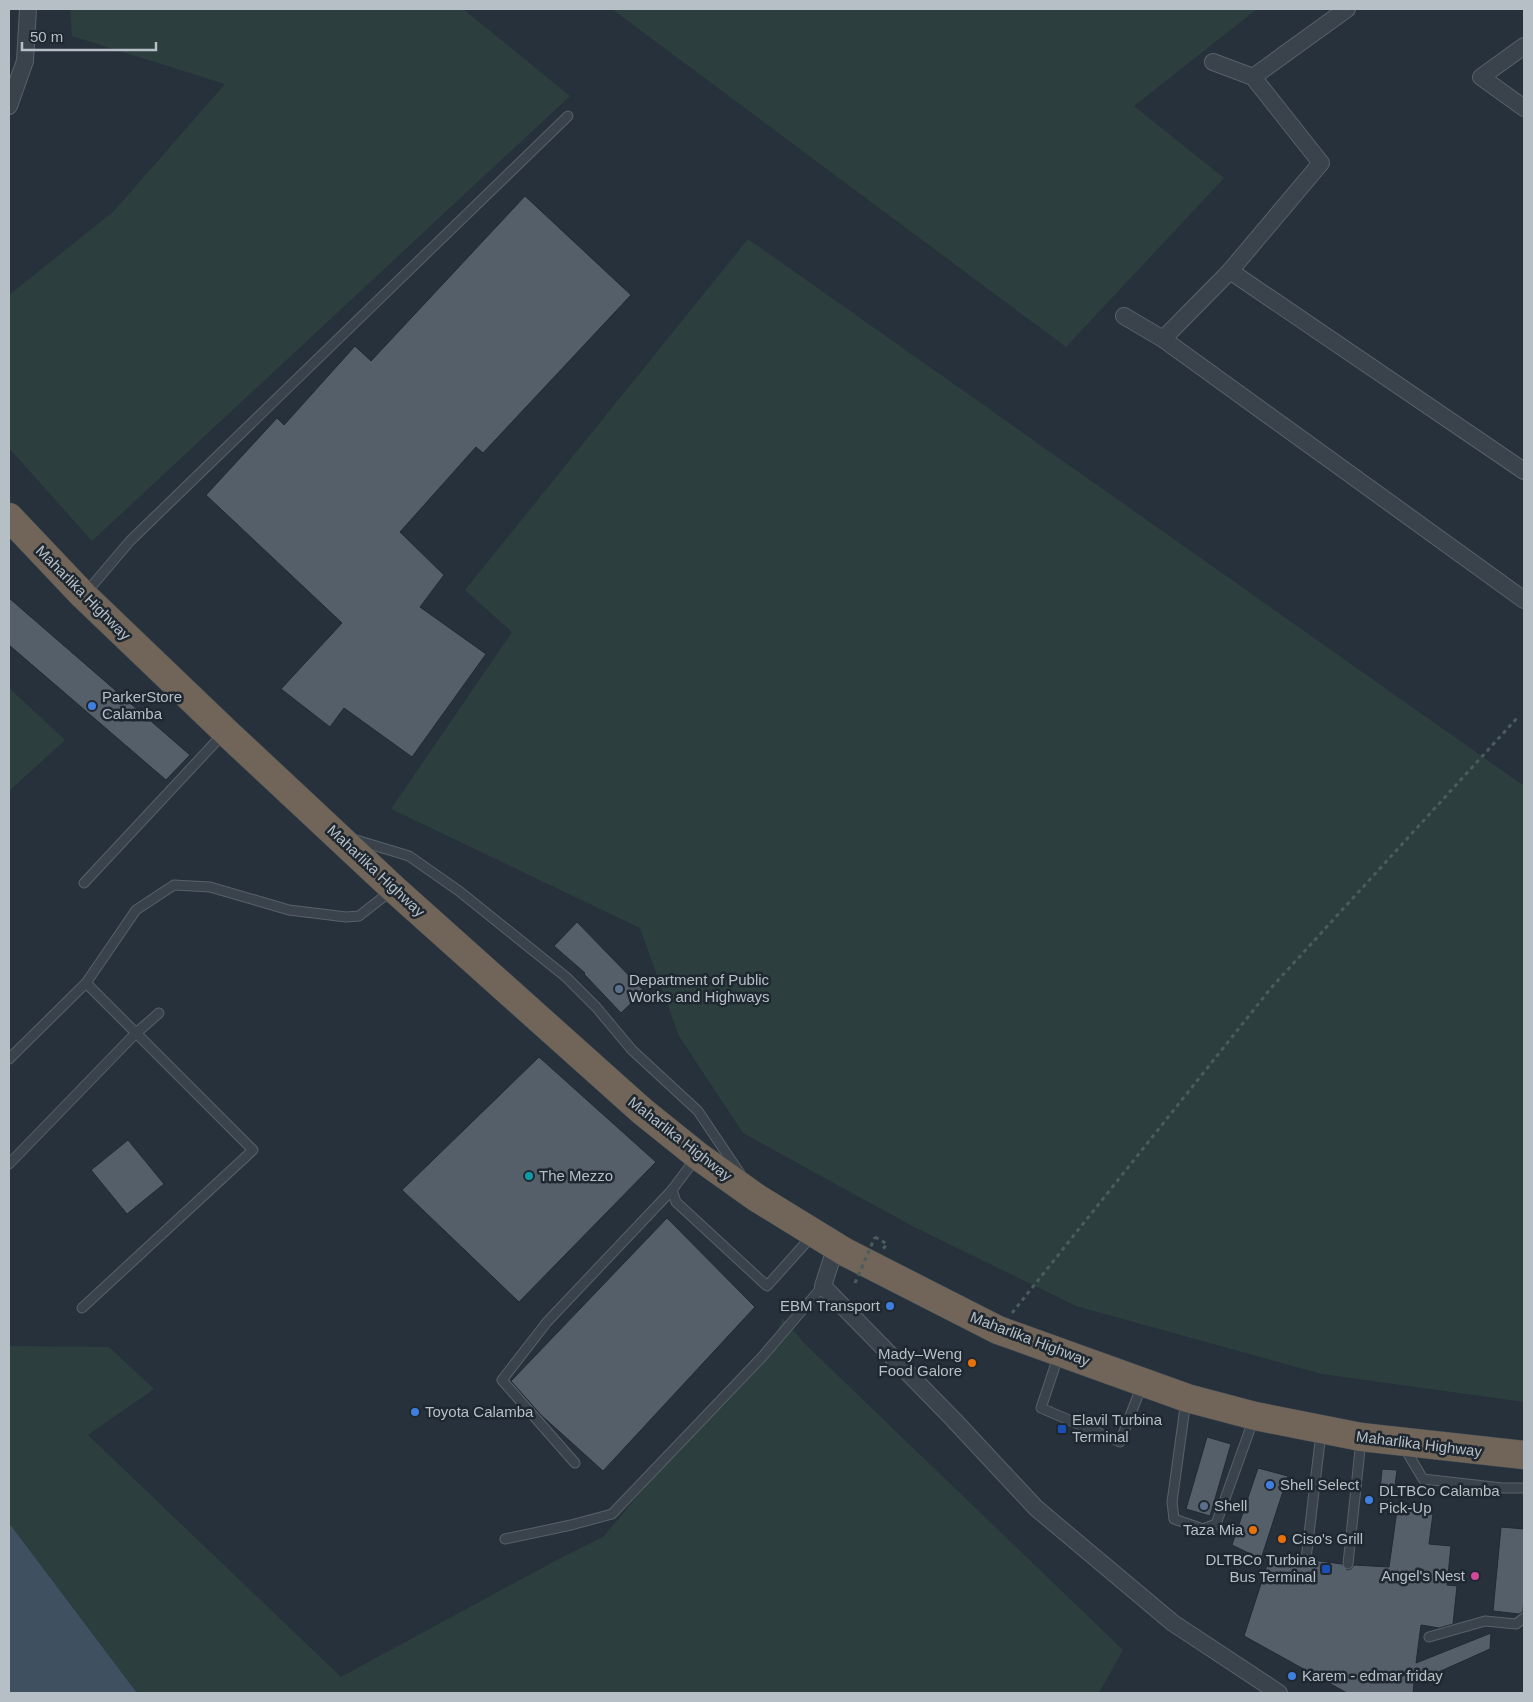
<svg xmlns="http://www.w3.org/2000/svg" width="1533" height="1702" font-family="Helvetica,sans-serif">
<rect width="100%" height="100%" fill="#27313b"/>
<!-- green -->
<g fill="#2c3f3e">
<path d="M 70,9 L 463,9 L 570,96 L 92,541 L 9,448 L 9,295 L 114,211 L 225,84 L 72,36 Z"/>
<path d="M 612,9 L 1257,9 L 1134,106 L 1224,178 L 1066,347 Z"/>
<path d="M 748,239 L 1524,786 L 1524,1402 L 1322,1374 L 1076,1306 L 914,1227 L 743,1133 L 679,1036 L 640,928 L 391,809 L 512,632 L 465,590 Z"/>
<path d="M 9,688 L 65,740 L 9,791 Z"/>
<path d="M 783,1318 L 804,1343 L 1123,1650 L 1099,1693 L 137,1693 L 9,1523 L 9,1346 L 109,1347 L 154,1389 L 88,1435 L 341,1677 L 553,1562 L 603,1537 L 777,1332 Z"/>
</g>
<!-- water -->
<path fill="#3f5061" d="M 9,1523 L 137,1693 L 9,1693 Z"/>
<!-- building -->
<g fill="#555f6a" stroke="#212a32">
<path d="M 525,196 L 631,295 L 483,453 L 476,447 L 400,532 L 444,575 L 420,607 L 486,654 L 412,757 L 344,708 L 330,727 L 281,689 L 342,623 L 206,495 L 277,418 L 284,425 L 355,346 L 371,361 Z"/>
<path d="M 9,598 L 190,755 L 166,780 L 9,645 Z"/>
<path d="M 577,922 L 644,991 L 621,1013 L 584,974 L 585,973 L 554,946 Z"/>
<path d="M 539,1057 L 656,1162 L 519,1302 L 402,1190 Z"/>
<path d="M 128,1140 L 164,1184 L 127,1214 L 91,1170 Z"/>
<path d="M 667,1218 L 755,1307 L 603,1471 L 541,1415 L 511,1381 Z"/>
<path d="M 1207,1437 L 1231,1444 L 1210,1516 L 1186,1509 Z"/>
<path d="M 1258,1468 L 1288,1476 L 1261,1559 L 1232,1545 Z"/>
<path d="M 1382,1469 L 1397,1470 L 1394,1493 L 1380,1491 Z"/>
<path d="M 1397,1510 L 1433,1514 L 1429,1544 L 1451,1546 L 1447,1585 L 1457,1586 L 1453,1624 L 1439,1628 L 1421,1625 L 1416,1663 L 1491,1633 L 1490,1649 L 1414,1683 L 1413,1693 L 1347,1693 L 1244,1636 L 1271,1553 L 1300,1558 L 1305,1565 L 1309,1564 L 1312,1560 L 1342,1564 L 1347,1570 L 1351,1569 L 1354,1565 L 1389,1567 Z"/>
<path d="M 1501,1527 L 1524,1529 L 1524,1595 L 1523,1612 L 1519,1614 L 1493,1611 Z"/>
</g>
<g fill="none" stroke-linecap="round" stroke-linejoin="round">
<!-- lane casing -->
<g stroke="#586169" stroke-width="11">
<g id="lane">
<path d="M 85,594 L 130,541 L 568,116"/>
<path d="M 353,839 L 409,856 L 459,891 L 566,977 L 596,1007 L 632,1050 L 698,1111 L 741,1175"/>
<path d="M 84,883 L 223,734"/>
<path d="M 9,1059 L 86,983 L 136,910 L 174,885 L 210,887 L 289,910 L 346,917 L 359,916 L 391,891"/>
<path d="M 696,1158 L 672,1190 L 676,1202 L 767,1286 L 812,1236"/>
<path d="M 9,1164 L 135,1034 L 159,1013"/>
<path d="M 82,1308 L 253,1150 L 86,983"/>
<path d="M 1059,1354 L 1041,1408 L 1120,1442 L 1142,1385"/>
<path d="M 1186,1400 L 1172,1502 L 1174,1519 L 1203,1529 L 1216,1524 L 1254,1418"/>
<path d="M 1404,1447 L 1423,1479 L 1502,1488 L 1524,1488"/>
<path d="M 575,1463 L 502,1380 L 547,1322 L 672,1190"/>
<path d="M 505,1539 L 571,1525 L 612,1514 L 762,1357 L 823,1286"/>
<path d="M 1306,1559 L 1321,1433"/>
<path d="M 1348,1564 L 1361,1440"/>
<path d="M 1429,1637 L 1485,1621 L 1516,1624 L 1524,1618"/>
</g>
</g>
<!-- street casing -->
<g stroke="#586169" stroke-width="18">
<g id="street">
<path d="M 1524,46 L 1481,77 L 1524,108"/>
<path d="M 1253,77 L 1347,9"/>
<path d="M 9,106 L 25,61 L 28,9"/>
<path d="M 1230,271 L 1524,471"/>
<path d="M 1124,316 L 1163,339 L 1524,600"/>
<path d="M 1163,339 L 1230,271 L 1321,163 L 1253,77 L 1213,62"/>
<path d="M 836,1246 L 823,1286 L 953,1419 L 1036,1508 L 1173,1623 L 1279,1693"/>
</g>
</g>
<!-- highway casing -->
<g stroke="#454e56" stroke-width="29">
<path id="highway" d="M 9,517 L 83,595 L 225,731 L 394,889 L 642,1111 L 698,1156 L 757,1198 L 845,1252 L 998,1330 L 1187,1398 L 1255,1416 L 1361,1437 L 1524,1455"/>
</g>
<!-- path -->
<g stroke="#4b5c5d" stroke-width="3" stroke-dasharray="4 4" stroke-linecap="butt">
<path d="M 875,1237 L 887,1244 L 883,1249"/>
<path d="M 1012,1313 L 1271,988 L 1518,717"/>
</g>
<!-- lane -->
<use href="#lane" stroke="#3a434b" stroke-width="9"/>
<!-- street -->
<use href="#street" stroke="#3a434b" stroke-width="16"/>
<!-- highway -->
<use href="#highway" stroke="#706558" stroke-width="28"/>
<!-- path-bridge -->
<path stroke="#4b5c5d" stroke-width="3" stroke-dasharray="4 4" stroke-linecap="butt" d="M 855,1283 L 875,1237"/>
</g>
<!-- markers -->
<g fill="#3f7fe0" stroke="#1f2830" stroke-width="2">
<circle cx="92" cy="706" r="5"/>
<circle cx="890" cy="1306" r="5"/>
<circle cx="415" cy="1412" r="5"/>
<circle cx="1270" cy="1485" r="5"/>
<circle cx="1369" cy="1500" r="5"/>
<circle cx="1292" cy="1676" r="5"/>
</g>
<g fill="#5c6f8a" stroke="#1f2830" stroke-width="2">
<circle cx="619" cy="989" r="5"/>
<circle cx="1204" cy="1506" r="5"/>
</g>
<circle fill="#0f9aa8" stroke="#1f2830" stroke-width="2" cx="529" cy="1176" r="5"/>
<g fill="#e8710a" stroke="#1f2830" stroke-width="2">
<circle cx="972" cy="1363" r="5"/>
<circle cx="1253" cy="1530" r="5"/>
<circle cx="1282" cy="1539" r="5"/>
</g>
<g fill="#1a4fb4" stroke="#1f2830" stroke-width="2">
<rect x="1057" y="1424" width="10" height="10" rx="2.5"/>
<rect x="1321" y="1564" width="10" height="10" rx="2.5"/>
</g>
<circle fill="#d1479c" stroke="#1f2830" stroke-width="2" cx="1475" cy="1576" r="5"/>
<g text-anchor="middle" stroke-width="5" stroke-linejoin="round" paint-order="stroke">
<!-- street labels -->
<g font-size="15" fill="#b6bec6" stroke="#1f2830">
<text transform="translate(83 593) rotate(45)" y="5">Maharlika Highway</text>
<text transform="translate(376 871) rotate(43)" y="5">Maharlika Highway</text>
<text transform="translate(680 1139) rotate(38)" y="5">Maharlika Highway</text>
<text transform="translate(1030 1339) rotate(21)" y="5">Maharlika Highway</text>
<text transform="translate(1419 1444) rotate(7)" y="5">Maharlika Highway</text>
</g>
<!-- poi labels -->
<g font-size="15" fill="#b6bec6" stroke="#1f2830" text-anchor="start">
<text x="102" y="702">ParkerStore<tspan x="102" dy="17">Calamba</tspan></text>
<text x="629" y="985">Department of Public<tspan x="629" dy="17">Works and Highways</tspan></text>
<text x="539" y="1181">The Mezzo</text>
<text x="880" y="1311" text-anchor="end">EBM Transport</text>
<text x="962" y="1359" text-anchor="end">Mady–Weng<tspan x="962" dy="17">Food Galore</tspan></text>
<text x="425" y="1417">Toyota Calamba</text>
<text x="1072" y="1425">Elavil Turbina<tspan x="1072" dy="17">Terminal</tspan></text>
<text x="1280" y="1490">Shell Select</text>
<text x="1379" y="1496">DLTBCo Calamba<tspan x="1379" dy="17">Pick-Up</tspan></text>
<text x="1214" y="1511">Shell</text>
<text x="1243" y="1535" text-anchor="end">Taza Mia</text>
<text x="1292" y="1544">Ciso's Grill</text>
<text x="1316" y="1565" text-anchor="end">DLTBCo Turbina<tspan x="1316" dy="17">Bus Terminal</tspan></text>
<text x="1465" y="1581" text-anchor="end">Angel's Nest</text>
<text x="1302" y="1681">Karem - edmar friday</text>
</g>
</g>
<!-- border -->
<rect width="1533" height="1702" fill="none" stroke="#b6bec6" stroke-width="20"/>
<!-- scale -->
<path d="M22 42v8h134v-8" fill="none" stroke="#b6bec6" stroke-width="2.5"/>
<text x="30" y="42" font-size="15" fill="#b6bec6" stroke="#1f2830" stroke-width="4" paint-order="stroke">50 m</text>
</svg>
